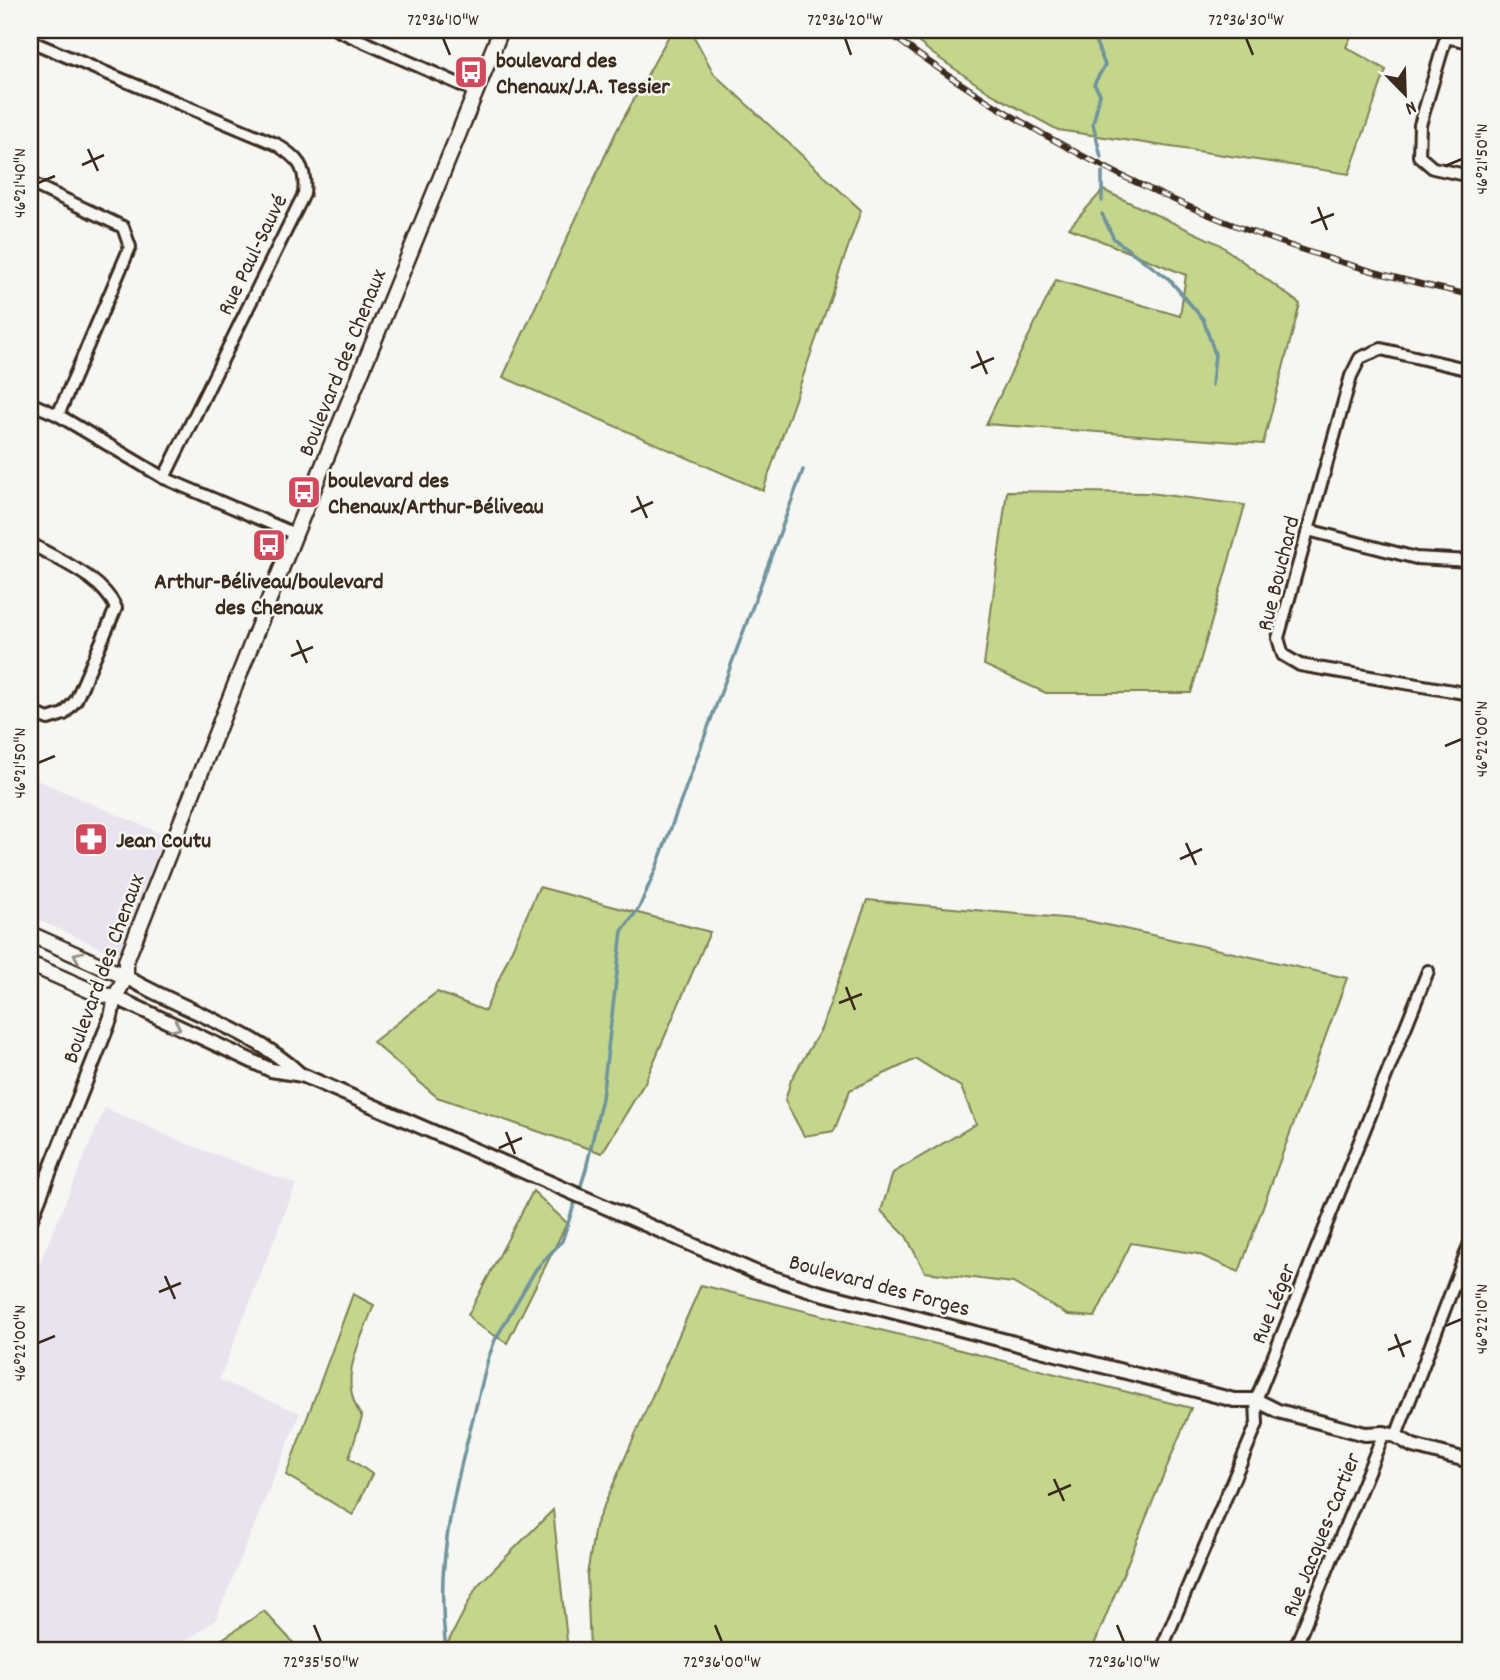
<svg xmlns="http://www.w3.org/2000/svg" width="1500" height="1680" font-family="Dekko,sans-serif">
<rect width="100%" height="100%" fill="#f6f6f2"/>
<filter id="ink" filterUnits="userSpaceOnUse"><feTurbulence type="fractalNoise" baseFrequency=".0143" numOctaves="2"/><feDisplacementMap in="SourceGraphic" scale="14" xChannelSelector="R" yChannelSelector="G"/><feConvolveMatrix kernelMatrix="1 2 1 2 8 2 1 2 1" color-interpolation-filters="sRGB"/></filter>
<g filter="url(#ink)">
<!-- built -->
<g fill="#e8e3ef">
<path d="M 30,777 L 164,835 L 119,956 L 30,916 Z"/>
<path d="M 105,1108 L 184,1143 L 296,1184 L 219,1380 L 300,1413 L 216,1619 L 174,1650 L 30,1650 L 30,1286 Z"/>
</g>
<!-- green -->
<g fill="#c3d68b" stroke="#7f8054" stroke-width="2">
<path d="M 672,30 L 691,31 L 714,74 L 861,210 L 763,491 L 503,377 L 616,132 Z"/>
<path d="M 903,30 L 1354,30 L 1346,47 L 1386,70 L 1349,174 L 1058,130 L 990,93 L 933,54 Z"/>
<path d="M 1103,190 L 1219,244 L 1300,304 L 1263,444 L 986,424 L 1056,280 L 1180,316 L 1186,275 L 1069,228 Z"/>
<path d="M 1007,491 L 1149,493 L 1245,505 L 1191,693 L 1046,693 L 984,665 Z"/>
<path d="M 539,887 L 710,932 L 645,1082 L 602,1153 L 437,1097 L 373,1042 L 437,992 L 485,1011 Z"/>
<path d="M 867,900 L 1084,920 L 1347,978 L 1239,1272 L 1198,1254 L 1131,1243 L 1095,1317 L 1068,1315 L 1013,1283 L 925,1272 L 906,1236 L 881,1211 L 893,1173 L 976,1124 L 961,1087 L 916,1059 L 850,1090 L 834,1131 L 804,1136 L 785,1101 L 791,1080 L 821,1029 Z"/>
<path d="M 533,1191 L 567,1223 L 507,1343 L 476,1324 L 468,1315 Z"/>
<path d="M 701,1285 L 1191,1408 L 1092,1650 L 590,1650 L 587,1575 L 595,1526 Z"/>
<path d="M 353,1294 L 374,1305 C 360,1343 336,1380 362,1417 L 349,1458 L 372,1474 L 353,1515 L 286,1475 Z"/>
<path d="M 553,1510 L 568,1650 L 444,1650 L 477,1586 Z"/>
<path d="M 264,1611 L 300,1650 L 206,1650 Z"/>
</g>
<g fill="none" stroke-linecap="round" stroke-linejoin="round">
<!-- stream -->
<g stroke="#6f949d" stroke-width="3.5">
<path d="M 1100,30 L 1096,43 L 1105,65 L 1094,84 L 1100,94 L 1093,124 L 1101,157"/>
<path d="M 1102,172 L 1102,201"/>
<path d="M 1102,214 L 1114,239 L 1169,279 L 1203,319 L 1215,354 L 1212,385"/>
<path d="M 579,1192 L 586,1169 L 602,1098 L 622,931 L 639,908 L 655,871 L 803,470"/>
<path d="M 446,1650 C 443,1622 441,1593 444,1564 C 450,1495 472,1426 488,1359 L 495,1340 L 536,1269 L 562,1241 L 576,1199"/>
</g>
<!-- minor casing -->
<g stroke="#3b2a1e" stroke-width="16">
<g id="minor">
<path d="M 337,30 L 477,92"/>
<path d="M 1448,30 L 1420,125 L 1419,156 L 1433,168 L 1470,176"/>
<path d="M 1445,37 L 1470,42"/>
<path d="M 30,41 L 276,144 C 298,159 307,166 304,194 L 164,478"/>
<path d="M 30,183 L 123,227 L 130,247 L 58,415"/>
<path d="M 1470,370 L 1381,349 L 1360,358 L 1351,376 L 1278,638 L 1283,655 L 1300,665 L 1470,694"/>
<path d="M 30,403 L 58,415 L 164,478 L 295,534"/>
<path d="M 1308,530 L 1416,558 L 1470,561"/>
<path d="M 30,543 C 59,561 101,576 116,608 L 76,700 L 64,714 L 48,719 L 30,711"/>
<path d="M 1396,1436 L 1470,1243"/>
<path d="M 1161,1650 L 1257,1424 L 1256,1400 L 1428,971"/>
<path d="M 1294,1650 L 1384,1433"/>
</g>
</g>
<!-- tertiary casing -->
<g stroke="#3b2a1e" stroke-width="18">
<g id="tertiary">
<path d="M 126,977 C 184,1011 252,1029 301,1075"/>
<path d="M 30,1221 L 111,1017 L 115,997 L 271,1070 L 302,1075 L 755,1272 L 817,1292 L 1234,1400 L 1256,1400 L 1278,1411 L 1365,1434 L 1384,1433 L 1396,1436 L 1413,1446 L 1470,1461"/>
</g>
</g>
<!-- secondary casing -->
<g stroke="#3b2a1e" stroke-width="19">
<g id="secondary">
<path d="M 30,934 L 126,977"/>
<path d="M 30,964 L 98,994 L 115,997 L 126,977 L 126,961 L 295,534 L 501,30"/>
</g>
</g>
<!-- minor -->
<use href="#minor" stroke="#f6f6f2" stroke-width="10"/>
<!-- tertiary -->
<use href="#tertiary" stroke="#f6f6f2" stroke-width="12"/>
<!-- secondary -->
<use href="#secondary" stroke="#f6f6f2" stroke-width="14"/>
<!-- rail casing -->
<g stroke="#3b2a1e" stroke-width="6">
<path id="rail" d="M 885,30 C 1058,161 1258,251 1470,295"/>
</g>
<!-- rail -->
<use href="#rail" stroke="#f6f6f2" stroke-width="3.5" stroke-dasharray="10" stroke-linecap="butt"/>
</g>
<!-- one-way arrows -->
<defs><path id="oneway-chevron" d="M-2-3.5L2.5 0L-2 3.5" fill="none" stroke-width="1.6" stroke-linecap="round" stroke-linejoin="round" transform="scale(1.75)"/></defs>
<g stroke="#989088">
<use href="#oneway-chevron" transform="translate(78 956) rotate(-156)"/>
<use href="#oneway-chevron" transform="translate(176 1027) rotate(24)"/>
</g>
</g>
<!-- ticks -->
<path fill="none" stroke="#3b2a1e" stroke-width="2.5" d="M 443,38 L 450,55M 845,38 L 851,55M 1246,38 L 1253,55M 88,149 L 98,171M 82,165 L 104,155M 1445,166 L 1462,159M 38,183 L 55,176M 1318,207 L 1327,230M 1311,223 L 1334,214M 977,351 L 987,374M 971,368 L 994,358M 637,496 L 647,518M 631,512 L 653,502M 297,640 L 307,663M 291,656 L 313,647M 1445,746 L 1462,739M 38,763 L 55,756M 1186,843 L 1196,865M 1180,859 L 1202,849M 846,987 L 855,1010M 839,1003 L 862,994M 506,1132 L 515,1154M 499,1148 L 522,1138M 165,1276 L 175,1299M 159,1292 L 181,1283M 1445,1326 L 1462,1319M 1395,1334 L 1404,1357M 38,1343 L 55,1336M 1388,1350 L 1411,1341M 1054,1479 L 1064,1501M 1048,1495 L 1071,1485M 314,1625 L 321,1642M 715,1625 L 722,1642M 1117,1625 L 1124,1642"/>
<!-- icons -->
<defs>
<g id="bus-square" transform="scale(1.75)"><rect x="-9" y="-9" width="18" height="18" rx="4" fill="#d1495b" stroke="#f6f6f2"/><path d="M-5-6H5V4H4V6H2V4H-2V6H-4V4H-5ZM-3.5-4V0h7V-4ZM-3.5 1.2v1.5H-2V1.2ZM2 1.2v1.5H3.5V1.2Z" fill="#fff"/></g>
<g id="pharmacy-square" transform="scale(1.75)"><rect x="-9" y="-9" width="18" height="18" rx="4" fill="#d1495b" stroke="#f6f6f2"/><path d="M-2-6h4v4h4v4h-4v4h-4v-4h-4v-4h4Z" fill="#fff"/></g>
</defs>
<g fill-rule="evenodd">
<use href="#bus-square" x="471" y="72"/>
<use href="#bus-square" x="304" y="492"/>
<use href="#bus-square" x="269" y="545"/>
<use href="#pharmacy-square" x="91" y="839"/>
</g>
<g text-anchor="middle" stroke-width="5" stroke-linejoin="round" paint-order="stroke">
<!-- poi labels -->
<g font-size="23" font-weight="bold" fill="#3b2a1e" stroke="#f6f6f2" text-anchor="start">
<text x="496" y="67">boulevard des<tspan x="496" dy="26">Chenaux/J.A. Tessier</tspan></text>
<text x="328" y="487">boulevard des<tspan x="328" dy="26">Chenaux/Arthur-Béliveau</tspan></text>
<text x="269" y="588" text-anchor="middle">Arthur-Béliveau/boulevard<tspan x="269" dy="26">des Chenaux</tspan></text>
<text x="116" y="847">Jean Coutu</text>
</g>
<!-- street labels -->
<g font-size="23" fill="#3b2a1e" stroke="#f6f6f2">
<text transform="translate(251 254) rotate(-64)" y="8">Rue Paul-Sauvé</text>
<text transform="translate(341 362) rotate(-68)" y="8">Boulevard des Chenaux</text>
<text transform="translate(1277 573) rotate(-76)" y="8">Rue Bouchard</text>
<text transform="translate(102 968) rotate(-70)" y="8">Boulevard des Chenaux</text>
<text transform="translate(880 1284) rotate(15)" y="8">Boulevard des Forges</text>
<text transform="translate(1272 1303) rotate(-68)" y="8">Rue Léger</text>
<text transform="translate(1320 1534) rotate(-68)" y="8">Rue Jacques-Cartier</text>
</g>
</g>
<!-- margin -->
<rect width="1500" height="1680" fill="none" stroke="#f6f6f2" stroke-width="77"/>
<!-- north arrow -->
<g transform="translate(1405 94) rotate(157)" stroke="#f6f6f2" stroke-width="5" paint-order="stroke">
<path d="M0-5L12 26L0 18L-12 26Z" fill="#3b2a1e"/>
<text y="-10" font-size="19" font-weight="bold" text-anchor="middle" fill="#3b2a1e">N</text>
</g>
<rect x="38" y="38" width="1424" height="1604" fill="none" stroke="#3b2a1e" stroke-width="2.5"/>
<g font-size="18" text-anchor="middle" fill="#3b2a1e">
<text x="443" y="25">72°36'10"W</text>
<text x="845" y="25">72°36'20"W</text>
<text x="1246" y="25">72°36'30"W</text>
<text transform="translate(1481 159) rotate(-90)" y="6">46°21'50"N</text>
<text transform="translate(19 183) rotate(-90)" y="6">46°21'40"N</text>
<text transform="translate(1481 739) rotate(-90)" y="6">46°22'00"N</text>
<text transform="translate(19 763) rotate(-90)" y="6">46°21'50"N</text>
<text transform="translate(1481 1319) rotate(-90)" y="6">46°22'10"N</text>
<text transform="translate(19 1343) rotate(-90)" y="6">46°22'00"N</text>
<text x="321" y="1667">72°35'50"W</text>
<text x="722" y="1667">72°36'00"W</text>
<text x="1124" y="1667">72°36'10"W</text>
</g>
</svg>
